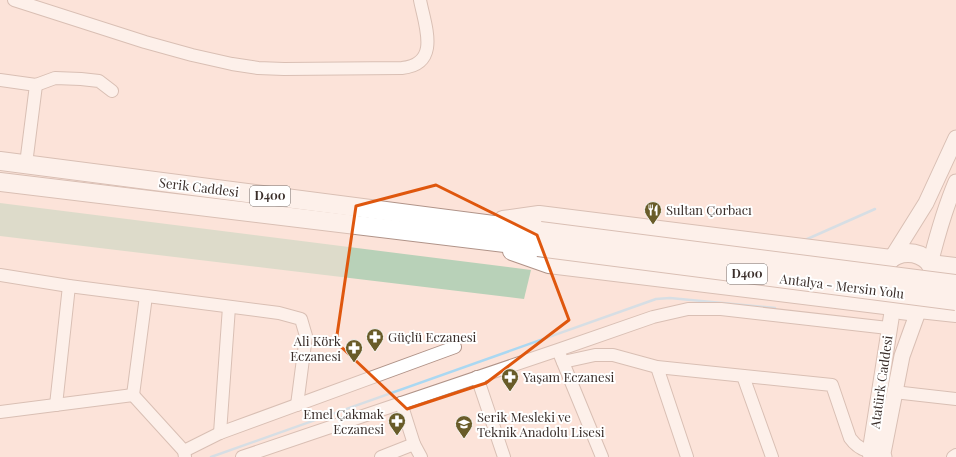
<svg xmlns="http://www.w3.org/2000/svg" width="956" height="457" font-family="'Playfair Display',serif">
<rect width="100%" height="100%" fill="#fce3d9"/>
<!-- green -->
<path fill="#b8d1b8" d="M 0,203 L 531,270 L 524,299 L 0,236 Z"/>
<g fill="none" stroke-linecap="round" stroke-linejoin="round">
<!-- stream -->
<g stroke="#aad8f2" stroke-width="2.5">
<path d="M 805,240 L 875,209"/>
<path d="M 211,457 L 656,299 L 670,298 L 775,308"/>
</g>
<!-- minor casing -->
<g stroke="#b09388" stroke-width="14">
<g id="minor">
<path d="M 14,0 L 145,42 L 192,55 L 232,64 L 258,68 L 284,69 L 402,68 C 441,64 425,26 420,0"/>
<path d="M 0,80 L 36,85 L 55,78 L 81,79 L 99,81 L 112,91"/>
<path d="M 26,164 L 36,85"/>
<path d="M 0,275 L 69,286 L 279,313 L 301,319 L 306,336 L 297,405"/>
<path d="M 560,355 L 602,457"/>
<path d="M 563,362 L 595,355 L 613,355 L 657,367 L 832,385 L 850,438 C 857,448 866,452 877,452"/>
<path d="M 657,367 L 687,457"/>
<path d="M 743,376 L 772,457"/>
<path d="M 477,377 L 504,457"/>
<path d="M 894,392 L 956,399"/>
<path d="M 133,395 L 146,296"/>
<path d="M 133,395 L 184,451 L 185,457"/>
<path d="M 401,403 L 414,444 L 421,457"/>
<path d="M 56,405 L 69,286"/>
<path d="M 0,412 L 133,395"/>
<path d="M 220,433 L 229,307"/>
<path d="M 184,451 L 220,433 L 455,347"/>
<path d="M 242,457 L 558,350 L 653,317 L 688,309 L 721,309 L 888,328"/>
<path d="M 381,457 L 414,444"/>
<path d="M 953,457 L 956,455"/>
</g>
</g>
<!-- major casing -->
<g stroke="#b09388" stroke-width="17">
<g id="major">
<path d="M 891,259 L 926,203 L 956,138"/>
<path d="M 930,264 C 937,236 945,208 956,182"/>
<path d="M 871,457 L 870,452 L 893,306"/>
<path d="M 884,457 L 883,453 L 902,356 L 919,309"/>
</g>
</g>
<!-- highway casing -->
<g stroke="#b09388" stroke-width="20">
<g id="highway">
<path d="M 0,161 L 540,231"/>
<path d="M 0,182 L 538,247"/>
<path d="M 503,220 L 539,215 L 891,259"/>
<path d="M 512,251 L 549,264 L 893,306"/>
<circle cx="908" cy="282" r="29"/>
<path d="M 930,264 L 956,267"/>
<path d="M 919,309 L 956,313"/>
</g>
</g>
<!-- minor -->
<use href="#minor" stroke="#fff" stroke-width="12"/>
<!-- major -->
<use href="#major" stroke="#fff" stroke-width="15"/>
<!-- highway -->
<use href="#highway" stroke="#fff" stroke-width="18"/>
<!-- highway-bridge casing -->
<g stroke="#b09388" stroke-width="20" stroke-linecap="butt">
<g id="highway-bridge">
<path d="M 540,231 L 956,284"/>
<path d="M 538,247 L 956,301"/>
</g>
</g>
<!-- highway-bridge -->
<use href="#highway-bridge" stroke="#fff" stroke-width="18"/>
</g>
<!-- marked area -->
<path d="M0 0H956V457H0ZM 436,185 L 537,235 L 569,320 L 486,383 L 407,409 L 336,342 L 356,206 Z" fill="#fce3d9" fill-opacity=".55" fill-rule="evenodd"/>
<path fill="none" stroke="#df570e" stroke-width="3" stroke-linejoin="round" d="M 436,185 L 537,235 L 569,320 L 486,383 L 407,409 L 336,342 L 356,206 Z"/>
<!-- icons -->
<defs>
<g id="restaurant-pin" transform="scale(0.9)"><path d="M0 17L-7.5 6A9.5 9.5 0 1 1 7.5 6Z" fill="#695c29" stroke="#fff"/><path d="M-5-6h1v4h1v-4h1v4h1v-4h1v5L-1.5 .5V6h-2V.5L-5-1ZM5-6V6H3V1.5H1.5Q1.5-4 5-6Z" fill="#fff"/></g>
<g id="pharmacy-pin" transform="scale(0.9)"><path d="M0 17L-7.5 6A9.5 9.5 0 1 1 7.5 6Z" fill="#695c29" stroke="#fff"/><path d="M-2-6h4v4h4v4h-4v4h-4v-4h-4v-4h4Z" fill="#fff"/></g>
<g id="school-pin" transform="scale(0.9)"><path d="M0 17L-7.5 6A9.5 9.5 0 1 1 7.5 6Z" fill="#695c29" stroke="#fff"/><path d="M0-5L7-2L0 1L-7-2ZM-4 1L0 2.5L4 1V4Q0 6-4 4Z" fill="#fff"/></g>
</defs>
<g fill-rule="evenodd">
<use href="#restaurant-pin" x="653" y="210"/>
<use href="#pharmacy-pin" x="375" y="337"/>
<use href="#pharmacy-pin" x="354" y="348"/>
<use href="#pharmacy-pin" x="510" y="377"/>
<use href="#pharmacy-pin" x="397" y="421"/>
<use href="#school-pin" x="464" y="424"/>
</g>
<g text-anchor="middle" stroke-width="4" stroke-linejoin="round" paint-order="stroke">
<!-- shield labels -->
<g fill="#fff" stroke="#756d6a" stroke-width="1">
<rect x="250" y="186" width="40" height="20" rx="3"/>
<rect x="727" y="264" width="40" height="20" rx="3"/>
</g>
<g font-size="12" font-weight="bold" fill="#3a2e2a">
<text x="270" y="200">D400</text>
<text x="747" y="278">D400</text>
</g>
<!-- street labels -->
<g font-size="13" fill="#3a2e2a" stroke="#fff">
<text transform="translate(199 187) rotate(7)" y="5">Serik Caddesi</text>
<text transform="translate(842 286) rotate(7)" y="5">Antalya - Mersin Yolu</text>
<text transform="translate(881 382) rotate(-82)" y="5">Atatürk Caddesi</text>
</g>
<!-- poi labels -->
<g font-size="13" fill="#3a2e2a" stroke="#fff" text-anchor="start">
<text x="666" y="215">Sultan Çorbacı</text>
<text x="388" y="342">Güçlü Eczanesi</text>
<text x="341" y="346" text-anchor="end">Ali Körk<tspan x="341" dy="15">Eczanesi</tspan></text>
<text x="523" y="382">Yaşam Eczanesi</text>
<text x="384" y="419" text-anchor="end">Emel Çakmak<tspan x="384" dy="15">Eczanesi</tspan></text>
<text x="477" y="422">Serik Mesleki ve<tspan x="477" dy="15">Teknik Anadolu Lisesi</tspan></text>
</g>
</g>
</svg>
